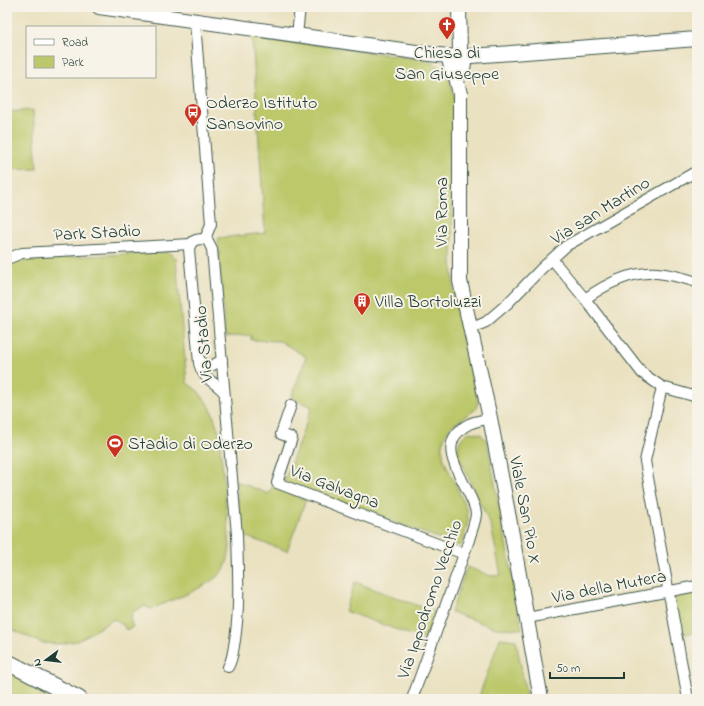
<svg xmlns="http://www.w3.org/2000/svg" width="704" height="706" font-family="'Indie Flower',sans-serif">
<rect width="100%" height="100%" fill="#f7f3e8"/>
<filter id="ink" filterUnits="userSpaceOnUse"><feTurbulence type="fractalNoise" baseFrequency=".025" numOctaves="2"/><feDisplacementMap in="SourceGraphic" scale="8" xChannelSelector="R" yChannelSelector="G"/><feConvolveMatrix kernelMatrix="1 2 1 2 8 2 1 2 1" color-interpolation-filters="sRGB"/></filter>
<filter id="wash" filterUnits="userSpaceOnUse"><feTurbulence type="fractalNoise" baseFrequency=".012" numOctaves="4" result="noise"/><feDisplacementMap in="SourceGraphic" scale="16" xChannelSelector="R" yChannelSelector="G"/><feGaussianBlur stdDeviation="0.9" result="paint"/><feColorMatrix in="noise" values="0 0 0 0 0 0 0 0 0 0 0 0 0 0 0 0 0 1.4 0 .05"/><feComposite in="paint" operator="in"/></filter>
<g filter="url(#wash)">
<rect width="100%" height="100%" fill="#eae1c0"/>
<!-- green -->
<g fill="#bcc86a" stroke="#6e824f">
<path d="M 252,36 L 425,60 C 445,66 449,76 454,95 L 452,260 L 454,296 L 478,402 L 476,409 L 450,427 L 445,435 L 442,447 L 444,460 L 467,510 L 468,520 L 463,543 L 460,546 L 284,482 L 312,407 L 291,398 L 306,357 L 280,341 L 251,340 L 251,335 L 225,337 L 218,238 L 265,233 Z"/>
<path d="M 33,110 L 37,169 L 8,170 L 7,112 Z"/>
<path d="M 168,252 L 173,255 L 176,259 L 187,383 L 198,391 L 205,400 L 211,409 L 219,432 L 230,547 C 229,554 228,561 225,568 C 213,586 172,600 151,609 L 144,606 L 132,612 L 131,622 L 133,627 L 126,630 L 124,626 L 114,619 L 77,641 L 60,644 L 41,643 L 7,627 L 7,266 L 21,260 L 30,259 Z"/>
<path d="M 470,432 L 481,434 L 487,441 L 522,629 L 496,628 L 451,612 L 467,567 L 491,576 L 501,575 L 491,526 L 458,455 C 458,444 459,437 470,432 Z"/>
<path d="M 236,481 L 269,494 L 272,487 L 306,500 L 287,551 L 241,535 Z"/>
<path d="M 355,582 L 435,612 L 425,640 L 345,611 Z"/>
<path d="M 697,590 L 697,632 L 681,635 L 674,597 L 676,594 Z"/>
<path d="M 500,638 L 516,640 L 527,699 L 478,699 Z"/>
<path d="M 7,662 L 73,699 L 7,699 Z"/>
</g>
</g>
<g filter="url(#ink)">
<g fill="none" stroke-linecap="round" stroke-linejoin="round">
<!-- street casing -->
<g stroke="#3d5649" stroke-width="12">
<g id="street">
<path d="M 195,22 L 211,224 L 205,239"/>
<path d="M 297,35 L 300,7"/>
<path d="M 205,239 L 208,241 L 212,249 L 237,535 C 238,570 240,606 235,640 C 233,650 233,659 228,667"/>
<path d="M 205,239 C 196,239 191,240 189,249 L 199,363 C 203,380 213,380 224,392"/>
<path d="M 7,259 L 22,253 L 191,244"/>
<path d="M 552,259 L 585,299 L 642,373 L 662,387 L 697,397"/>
<path d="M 585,299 C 606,284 631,271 657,273 C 671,274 684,278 697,282"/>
<path d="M 470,329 L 486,322 L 507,304 L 541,269 L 566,246 L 697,171"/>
<path d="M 199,360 L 208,367 L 213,365 L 222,360"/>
<path d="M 662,387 L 645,461 L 688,699"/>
<path d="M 291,405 L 281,434 L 292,438 L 277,483 L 464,554"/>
<path d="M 527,618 L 697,586"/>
<path d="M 412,699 L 469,540 C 471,532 476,521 476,513 C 475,505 471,498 467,490 C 456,467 437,441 469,424 C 475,421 483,420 490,418"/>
</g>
</g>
<!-- secondary casing -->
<g stroke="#3d5649" stroke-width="16">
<g id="secondary">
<path d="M 99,7 L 430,54 L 456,57"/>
<path d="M 459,7 L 460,50 L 458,57 L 697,39"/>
<path d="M 452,70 L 457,71 L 463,68 L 464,64 C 463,59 459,56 454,58 L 450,63 L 451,68 L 456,77 L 460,94 L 460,281 L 490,418 L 509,518 L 541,699"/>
</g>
</g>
<!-- primary casing -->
<g stroke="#3d5649" stroke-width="18">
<path id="primary" d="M 7,662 L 79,699"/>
</g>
<!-- street -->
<use href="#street" stroke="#fff" stroke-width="10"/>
<!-- secondary -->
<use href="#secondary" stroke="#fff" stroke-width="14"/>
<!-- primary -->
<use href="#primary" stroke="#fff" stroke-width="16"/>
</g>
</g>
<!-- icons -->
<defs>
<g id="church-pin" transform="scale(0.9)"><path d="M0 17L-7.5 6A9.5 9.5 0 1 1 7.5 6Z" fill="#c8321e" stroke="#f7f3e8"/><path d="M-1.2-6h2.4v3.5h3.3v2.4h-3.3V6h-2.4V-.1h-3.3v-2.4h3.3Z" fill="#fff"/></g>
<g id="bus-pin" transform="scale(0.9)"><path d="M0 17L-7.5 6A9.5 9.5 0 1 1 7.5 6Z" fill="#c8321e" stroke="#f7f3e8"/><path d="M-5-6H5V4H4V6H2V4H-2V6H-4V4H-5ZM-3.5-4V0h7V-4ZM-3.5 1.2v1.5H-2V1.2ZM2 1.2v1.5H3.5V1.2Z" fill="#fff"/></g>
<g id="building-pin" transform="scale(0.9)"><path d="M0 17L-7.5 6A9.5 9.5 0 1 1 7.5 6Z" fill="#c8321e" stroke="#f7f3e8"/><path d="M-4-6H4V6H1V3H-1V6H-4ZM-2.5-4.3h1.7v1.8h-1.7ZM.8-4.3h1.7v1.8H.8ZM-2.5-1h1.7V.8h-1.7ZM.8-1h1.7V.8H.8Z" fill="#fff"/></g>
<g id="stadium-pin" transform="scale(0.9)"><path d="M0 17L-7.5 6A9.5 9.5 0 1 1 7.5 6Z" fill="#c8321e" stroke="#f7f3e8"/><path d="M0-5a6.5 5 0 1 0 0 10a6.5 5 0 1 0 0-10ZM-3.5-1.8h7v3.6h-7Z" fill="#fff"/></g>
</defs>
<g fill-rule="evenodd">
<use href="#church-pin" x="447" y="25"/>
<use href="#bus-pin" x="193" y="112"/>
<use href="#building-pin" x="362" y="301"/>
<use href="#stadium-pin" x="115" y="443"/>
</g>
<g text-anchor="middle" stroke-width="4" stroke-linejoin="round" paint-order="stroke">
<!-- poi labels -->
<g font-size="18" fill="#1f3d34" stroke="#f7f3e8" text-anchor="start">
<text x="447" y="58" text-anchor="middle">Chiesa di<tspan x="447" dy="21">San Giuseppe</tspan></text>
<text x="206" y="108">Oderzo Istituto<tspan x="206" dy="21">Sansovino</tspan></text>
<text x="375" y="307">Villa Bortoluzzi</text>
<text x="128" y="449">Stadio di Oderzo</text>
</g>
<!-- street labels -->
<g font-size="18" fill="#1f3d34" stroke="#f7f3e8">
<text transform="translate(600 210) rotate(-32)" y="6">Via san Martino</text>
<text transform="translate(441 212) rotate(-90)" y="6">Via Roma</text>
<text transform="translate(97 232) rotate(-3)" y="6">Park Stadio</text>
<text transform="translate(203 344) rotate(-95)" y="6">Via Stadio</text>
<text transform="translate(335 486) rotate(21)" y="6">Via Galvagna</text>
<text transform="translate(526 510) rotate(79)" y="6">Viale San Pio X</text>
<text transform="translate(609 586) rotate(-11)" y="6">Via della Mutera</text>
<text transform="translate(429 599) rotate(-71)" y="6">Via Ippodromo Vecchio</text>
</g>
</g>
<!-- margin -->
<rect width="704" height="706" fill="none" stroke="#f7f3e8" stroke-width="24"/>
<!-- legend -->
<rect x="26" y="26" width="130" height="52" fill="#f7f3e8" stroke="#a1aaa0"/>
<rect x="34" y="39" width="20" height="6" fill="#ffffff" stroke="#a1aaa0"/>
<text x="62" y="46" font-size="12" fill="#1f3d34">Road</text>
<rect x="34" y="56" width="20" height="12" fill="#bcc86a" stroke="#a1aaa0"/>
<text x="62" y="66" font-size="12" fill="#1f3d34">Park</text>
<!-- north arrow -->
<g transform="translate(46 660) rotate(255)" stroke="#f7f3e8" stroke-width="3" paint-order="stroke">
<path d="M0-3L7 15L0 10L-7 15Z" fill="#1f3d34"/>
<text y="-6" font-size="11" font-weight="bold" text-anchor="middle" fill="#1f3d34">N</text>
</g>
<!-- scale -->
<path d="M550 672v6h74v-6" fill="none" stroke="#1f3d34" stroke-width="2"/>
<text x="556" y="672" font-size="12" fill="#1f3d34" stroke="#f7f3e8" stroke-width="3" paint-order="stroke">50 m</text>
</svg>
